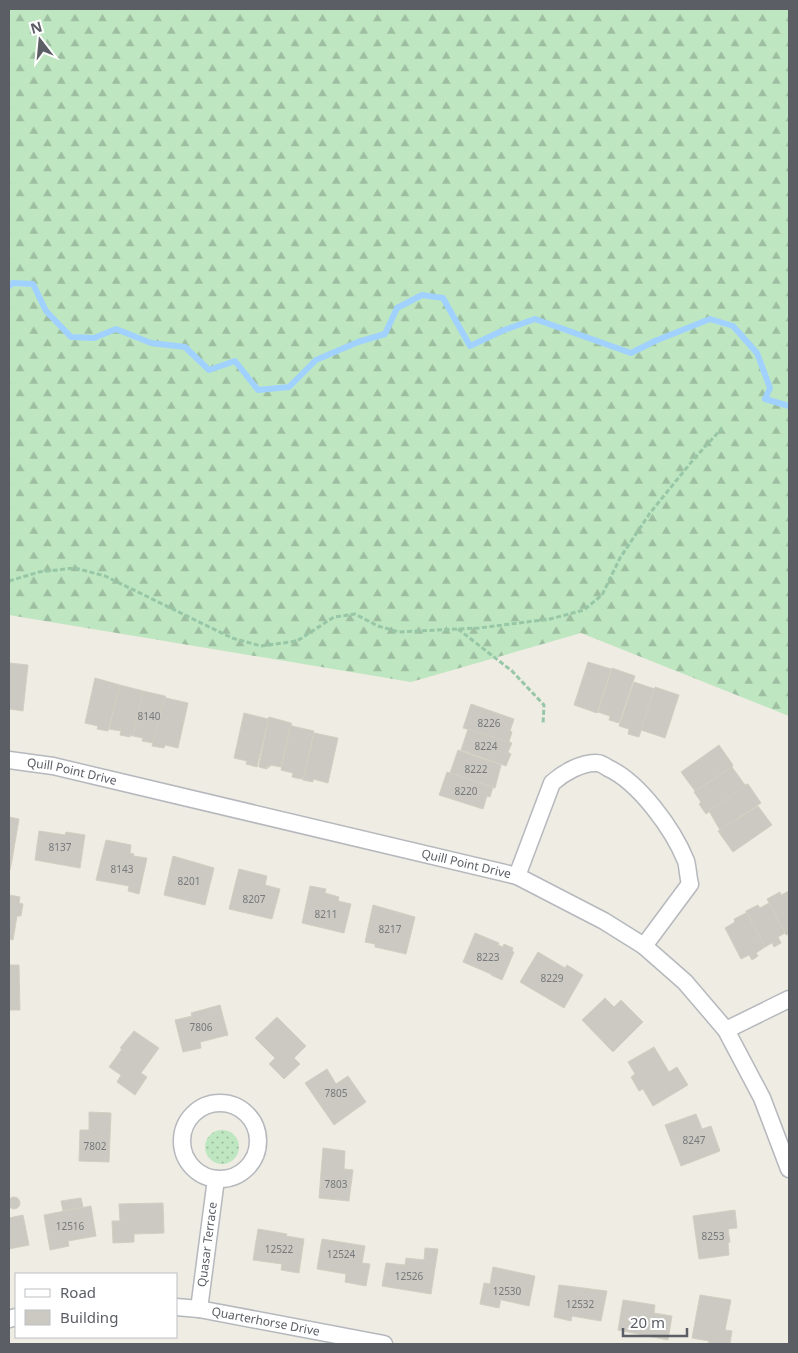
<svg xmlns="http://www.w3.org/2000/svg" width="798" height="1353" font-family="'Noto Sans',sans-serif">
<defs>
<pattern id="grass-dots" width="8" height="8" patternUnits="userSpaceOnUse" patternTransform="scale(1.25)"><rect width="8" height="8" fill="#bee6c0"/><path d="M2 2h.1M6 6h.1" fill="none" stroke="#9dbea0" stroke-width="1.8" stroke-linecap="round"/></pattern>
<pattern id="forest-firs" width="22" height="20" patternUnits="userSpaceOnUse" patternTransform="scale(1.25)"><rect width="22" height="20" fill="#bee6c0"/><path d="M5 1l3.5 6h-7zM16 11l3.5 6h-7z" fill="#9dbea0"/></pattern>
</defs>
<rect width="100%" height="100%" fill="#eeece3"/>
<!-- grass -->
<circle fill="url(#grass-dots)" cx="222" cy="1147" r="17"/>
<!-- forest -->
<path fill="url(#forest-firs)" d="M 9,9 L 789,9 L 789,716 L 581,633 L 411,682 L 9,615 Z"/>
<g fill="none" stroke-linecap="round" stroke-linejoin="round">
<!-- stream -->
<path stroke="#a1d2ff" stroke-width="6" d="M 9,286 L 13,283 L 33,284 L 46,311 L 71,337 L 94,338 L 116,329 L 151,343 L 185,347 L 209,370 L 235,361 L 258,390 L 289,387 L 316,360 L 358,342 L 385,334 L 397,308 L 422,295 L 443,298 L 470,346 L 504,330 L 535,319 L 631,353 L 655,341 L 710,319 L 733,326 L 757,353 L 770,388 L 765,399 L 789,406"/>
</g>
<!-- building -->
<g fill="#cbc9c2" stroke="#d3cec1">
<path d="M 588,662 L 611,669 L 597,713 L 574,705 Z"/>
<path d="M 9,663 L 28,665 L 23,711 L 10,709 L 9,712 Z"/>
<path d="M 612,668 L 635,676 L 619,723 L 609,720 L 610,716 L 598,712 Z"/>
<path d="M 95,678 L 120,685 L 108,731 L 97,729 L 98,726 L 85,723 Z"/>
<path d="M 634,682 L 655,689 L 639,737 L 628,734 L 629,729 L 619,726 Z"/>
<path d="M 120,685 L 143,691 L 133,736 L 130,735 L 130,737 L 120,735 L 121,731 L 109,729 Z"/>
<path d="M 655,687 L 679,695 L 665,738 L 641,730 Z"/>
<path d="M 143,691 L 165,696 L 153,743 L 142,741 L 143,738 L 133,736 Z"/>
<path d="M 165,696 L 166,698 L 188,703 L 178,748 L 165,745 L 164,748 L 152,746 Z"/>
<path d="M 471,704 L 514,719 L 510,731 L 512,732 L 509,742 L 463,728 Z"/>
<path d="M 244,713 L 268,719 L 269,717 L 257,767 L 246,764 L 247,761 L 234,758 Z"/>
<path d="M 269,717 L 291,723 L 281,767 L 270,765 L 270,767 L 267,767 L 267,769 L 259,767 L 259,765 Z"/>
<path d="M 291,723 L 292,726 L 314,731 L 303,780 L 301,777 L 301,779 L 292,777 L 293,773 L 281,770 Z"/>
<path d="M 468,729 L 512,743 L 508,752 L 511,754 L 506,766 L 461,750 Z"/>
<path d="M 314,733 L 338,738 L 328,783 L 313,779 L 313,782 L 303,780 Z"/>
<path d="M 719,745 L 733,765 L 732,767 L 695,791 L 681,772 Z"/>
<path d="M 458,750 L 501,765 L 495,788 L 450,773 Z"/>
<path d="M 732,767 L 745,785 L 748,784 L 706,814 L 699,804 L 701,802 L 694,792 Z"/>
<path d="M 447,772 L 495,788 L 493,787 L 490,797 L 487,796 L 483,809 L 439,795 Z"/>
<path d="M 748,784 L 761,803 L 720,830 L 709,811 Z"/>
<path d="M 758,806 L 772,825 L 733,852 L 718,831 Z"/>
<path d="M 9,817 L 19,819 L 12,860 L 9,859 Z"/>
<path d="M 39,831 L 65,835 L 66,832 L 85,835 L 80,868 L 35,860 Z"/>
<path d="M 106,840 L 131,845 L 130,853 L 134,854 L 133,856 L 147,858 L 139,894 L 128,891 L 129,886 L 96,880 Z"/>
<path d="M 173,856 L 214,868 L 205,905 L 164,895 Z"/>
<path d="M 9,859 L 12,860 L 10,870 L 9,870 Z"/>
<path d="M 239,869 L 267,876 L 265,885 L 280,889 L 272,919 L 229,909 Z"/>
<path d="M 310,886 L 326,889 L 325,893 L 339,897 L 338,901 L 351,904 L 344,933 L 302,923 Z"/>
<path d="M 789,891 L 789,934 L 786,935 L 767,899 L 780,892 L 781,895 Z"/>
<path d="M 9,895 L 20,897 L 19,903 L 23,904 L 21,916 L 17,916 L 13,940 L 9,939 Z"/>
<path d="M 769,903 L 785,933 L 778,937 L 781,943 L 774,947 L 772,943 L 765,947 L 746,911 L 758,905 L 760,908 Z"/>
<path d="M 373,905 L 415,917 L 406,954 L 375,947 L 375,944 L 365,942 Z"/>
<path d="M 746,911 L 765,947 L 756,953 L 758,956 L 752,960 L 749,955 L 741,959 L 725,928 L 735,922 L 734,919 L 746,913 Z"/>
<path d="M 475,933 L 499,943 L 498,945 L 503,947 L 504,944 L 513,948 L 512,951 L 514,952 L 502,980 L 491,975 L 491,974 L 463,962 Z"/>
<path d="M 538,952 L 565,968 L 567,965 L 583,975 L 564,1008 L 520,982 Z"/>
<path d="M 9,965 L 19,965 L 20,1010 L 9,1010 Z"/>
<path d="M 605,998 L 614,1007 L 621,1000 L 643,1022 L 613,1052 L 582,1020 Z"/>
<path d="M 220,1005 L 228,1035 L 200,1042 L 201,1048 L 183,1052 L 175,1020 L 192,1016 L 191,1013 Z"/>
<path d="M 277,1017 L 306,1046 L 294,1058 L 300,1064 L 284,1079 L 269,1064 L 275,1058 L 255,1038 Z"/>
<path d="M 134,1031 L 159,1048 L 141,1073 L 147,1077 L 135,1095 L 117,1082 L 121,1075 L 109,1067 L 122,1049 L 120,1048 Z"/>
<path d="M 654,1047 L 669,1072 L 677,1067 L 688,1085 L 653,1106 L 643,1089 L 639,1091 L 631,1077 L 635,1074 L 628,1062 Z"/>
<path d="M 327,1069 L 336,1084 L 348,1076 L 366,1102 L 334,1125 L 305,1083 Z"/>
<path d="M 89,1112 L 111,1113 L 109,1162 L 79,1161 L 80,1130 L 89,1130 Z"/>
<path d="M 696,1114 L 702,1129 L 711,1126 L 720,1151 L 681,1166 L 665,1125 Z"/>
<path d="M 323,1148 L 345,1151 L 344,1169 L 353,1170 L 349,1201 L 319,1198 Z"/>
<circle cx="14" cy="1203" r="6"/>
<path d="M 81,1198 L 83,1207 L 63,1211 L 61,1201 Z"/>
<path d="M 163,1203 L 164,1233 L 134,1234 L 134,1242 L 113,1243 L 112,1221 L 120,1221 L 119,1204 Z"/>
<path d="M 91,1206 L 96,1236 L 68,1241 L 69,1246 L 50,1250 L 44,1215 Z"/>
<path d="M 735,1210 L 737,1228 L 728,1229 L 730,1242 L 728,1243 L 729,1255 L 699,1259 L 693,1216 Z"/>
<path d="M 23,1215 L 29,1245 L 9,1249 L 9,1218 Z"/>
<path d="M 258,1229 L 287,1234 L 286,1236 L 304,1239 L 299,1273 L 281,1270 L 282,1264 L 253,1260 Z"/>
<path d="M 322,1239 L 365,1246 L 362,1263 L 370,1264 L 366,1286 L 345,1282 L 346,1274 L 317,1269 Z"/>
<path d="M 425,1248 L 438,1249 L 431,1294 L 382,1286 L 386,1263 L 405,1265 L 406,1258 L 424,1260 Z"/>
<path d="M 493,1267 L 535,1276 L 529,1306 L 502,1300 L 501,1299 L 499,1308 L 480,1304 L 484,1283 L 490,1284 Z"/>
<path d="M 559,1285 L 607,1291 L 601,1321 L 572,1316 L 571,1321 L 554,1317 Z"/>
<path d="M 700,1295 L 731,1300 L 725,1330 L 732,1331 L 730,1344 L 708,1344 L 709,1341 L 692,1338 Z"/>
<path d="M 623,1300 L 655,1305 L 654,1313 L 672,1316 L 668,1340 L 618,1330 Z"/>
</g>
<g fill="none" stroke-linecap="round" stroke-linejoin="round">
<!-- street casing -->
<g stroke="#b5b8bd" stroke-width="19">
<g id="street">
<path id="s1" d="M 9,760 L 53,766 L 517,876 L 604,921 L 644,946 L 685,982 L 726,1030 L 762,1098 L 789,1169"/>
<path d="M 517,876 L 552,783 C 563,773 582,762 597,763 C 601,763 605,766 608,768 C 639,782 673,829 686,861 C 688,868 688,877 690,884 L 644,946"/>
<path d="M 726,1030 L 789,999"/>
<circle cx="220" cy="1141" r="38"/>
<path id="s2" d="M 176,1307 L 199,1309 L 384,1344"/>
<path id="s3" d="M 199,1309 L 216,1179"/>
<path d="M 9,1319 L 16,1317"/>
</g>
</g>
<!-- path -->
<g stroke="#97c7a7" stroke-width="3" stroke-dasharray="5 2.5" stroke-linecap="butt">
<path d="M 9,581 L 39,572 L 75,568 L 105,576 L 232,638 L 261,646 L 297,641 L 334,617 L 355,614 L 378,626 L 399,632 L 479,628 L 550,619 L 584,610 L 602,595 L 620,558 L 650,513 L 693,460 L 722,428"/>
<path d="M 458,629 L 512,671 L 544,705 L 543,724"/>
</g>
<!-- street -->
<use href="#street" stroke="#fff" stroke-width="16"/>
</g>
<g text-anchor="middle" stroke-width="5" stroke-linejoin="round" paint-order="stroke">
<!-- number labels -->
<g font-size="10" fill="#77797c">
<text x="149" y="720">8140</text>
<text x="489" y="727">8226</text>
<text x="486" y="750">8224</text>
<text x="476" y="773">8222</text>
<text x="466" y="795">8220</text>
<text x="60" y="851">8137</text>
<text x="122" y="873">8143</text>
<text x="189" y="885">8201</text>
<text x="254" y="903">8207</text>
<text x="326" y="918">8211</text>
<text x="390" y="933">8217</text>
<text x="488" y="961">8223</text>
<text x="552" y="982">8229</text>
<text x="201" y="1031">7806</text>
<text x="336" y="1097">7805</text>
<text x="694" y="1144">8247</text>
<text x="95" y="1150">7802</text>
<text x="336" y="1188">7803</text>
<text x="70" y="1230">12516</text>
<text x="713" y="1240">8253</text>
<text x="279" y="1253">12522</text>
<text x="341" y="1258">12524</text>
<text x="409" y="1280">12526</text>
<text x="507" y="1295">12530</text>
<text x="580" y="1308">12532</text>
</g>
<!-- street labels -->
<g font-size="12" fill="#5b5e64" stroke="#fff">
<text dy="4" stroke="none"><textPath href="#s1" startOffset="64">Quill Point Drive</textPath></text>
<text dy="4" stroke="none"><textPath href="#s1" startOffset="469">Quill Point Drive</textPath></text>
<text dy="4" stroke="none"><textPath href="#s3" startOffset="65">Quasar Terrace</textPath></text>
<text dy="4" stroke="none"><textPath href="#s2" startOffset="91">Quarterhorse Drive</textPath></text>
</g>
</g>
<!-- border -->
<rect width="798" height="1353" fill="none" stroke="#5b5e64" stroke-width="20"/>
<!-- legend -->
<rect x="15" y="1273" width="162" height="65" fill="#ffffff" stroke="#bdbfc1"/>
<rect x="25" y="1289" width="25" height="8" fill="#ffffff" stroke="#bdbfc1"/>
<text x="60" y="1298" font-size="15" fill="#5b5e64">Road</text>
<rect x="25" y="1310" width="25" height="15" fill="#cbc9c2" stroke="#bdbfc1"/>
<text x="60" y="1323" font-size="15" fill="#5b5e64">Building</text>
<!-- north arrow -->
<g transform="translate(40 40) rotate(344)" stroke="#ffffff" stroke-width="4" paint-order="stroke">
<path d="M0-4L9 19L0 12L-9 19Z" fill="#5b5e64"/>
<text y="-8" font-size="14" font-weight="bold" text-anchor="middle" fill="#5b5e64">N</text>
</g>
<!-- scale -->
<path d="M623 1328v8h64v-8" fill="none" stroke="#5b5e64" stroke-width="2.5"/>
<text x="630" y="1328" font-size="15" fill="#5b5e64" stroke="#ffffff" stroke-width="4" paint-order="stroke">20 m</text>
</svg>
